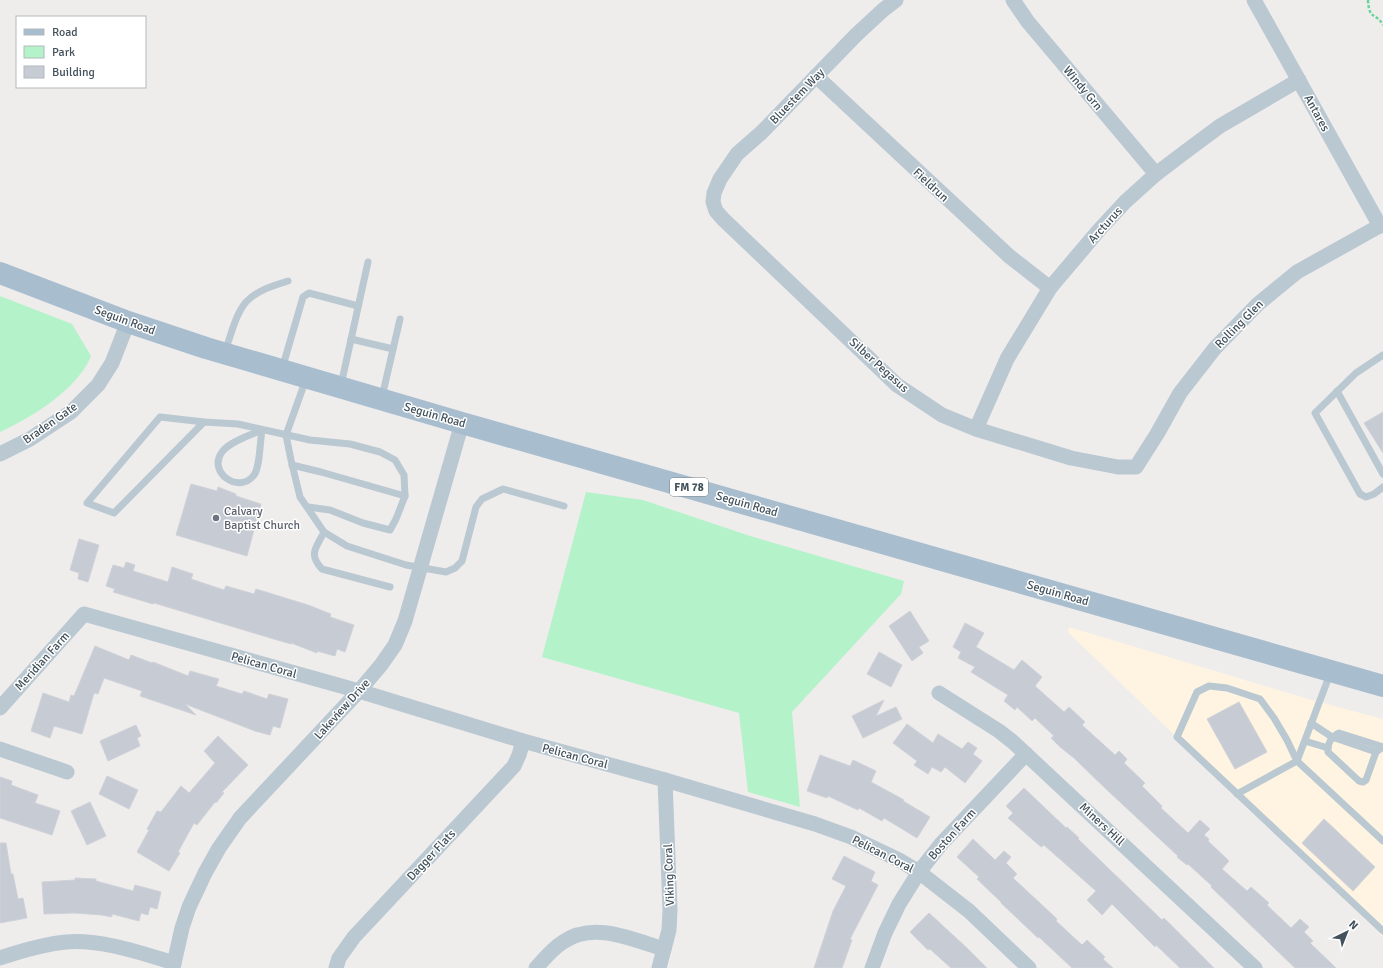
<svg xmlns="http://www.w3.org/2000/svg" width="1383" height="968" font-family="Signika,sans-serif">
<rect width="100%" height="100%" fill="#efecec"/>
<!-- commercial -->
<path fill="#fef4e1" d="M 1069,627 L 1308,699 L 1383,719 L 1383,937 L 1068,632 Z"/>
<!-- green -->
<g fill="#b4f3c9">
<path d="M 0,296 L 72,324 L 91,356 C 78,389 31,418 0,432 Z"/>
<path d="M 586,492 L 643,500 L 750,536 L 904,581 L 901,594 L 792,712 L 800,807 L 748,792 L 739,713 L 542,657 Z"/>
</g>
<!-- building -->
<g fill="#c7cbd3" stroke="#cfd2d9">
<path d="M 1383,412 L 1383,453 L 1364,423 Z"/>
<path d="M 191,484 L 217,491 L 218,487 L 236,494 L 236,496 L 261,504 L 247,556 L 176,535 Z"/>
<path d="M 79,539 L 99,545 L 88,582 L 78,579 L 79,573 L 70,570 Z"/>
<path d="M 126,562 L 135,565 L 133,571 L 168,582 L 172,567 L 193,574 L 191,579 L 224,590 L 226,586 L 254,594 L 256,589 L 308,605 L 331,614 L 330,617 L 354,625 L 345,652 L 337,649 L 335,656 L 317,651 L 317,653 L 291,643 L 291,644 L 267,637 L 154,603 L 153,604 L 113,592 L 115,589 L 106,586 L 113,565 L 124,568 Z"/>
<path d="M 910,611 L 929,641 L 919,647 L 923,653 L 912,661 L 889,626 Z"/>
<path d="M 965,623 L 984,633 L 976,647 L 1014,670 L 1022,660 L 1042,677 L 1035,686 L 1064,712 L 1069,707 L 1085,722 L 1082,725 L 1115,755 L 1119,751 L 1127,759 L 1124,763 L 1145,783 L 1142,786 L 1162,806 L 1161,808 L 1188,833 L 1200,820 L 1210,829 L 1204,835 L 1209,839 L 1208,841 L 1229,861 L 1222,869 L 1247,891 L 1251,887 L 1269,903 L 1267,905 L 1291,928 L 1300,919 L 1309,927 L 1304,932 L 1313,941 L 1310,943 L 1336,968 L 1295,968 L 1211,887 L 1212,886 L 1188,864 L 1187,865 L 1177,857 L 1178,856 L 1107,790 L 1074,758 L 1060,747 L 1051,738 L 1054,736 L 1035,718 L 1032,721 L 1017,707 L 1015,710 L 1004,701 L 1008,695 L 971,672 L 975,667 L 958,658 L 961,652 L 953,647 Z"/>
<path d="M 95,646 L 129,660 L 131,655 L 152,663 L 153,662 L 188,676 L 190,671 L 208,676 L 219,679 L 216,686 L 242,694 L 244,691 L 267,699 L 269,694 L 288,699 L 280,728 L 273,726 L 270,735 L 255,731 L 185,704 L 196,715 L 140,696 L 142,691 L 104,678 L 98,694 L 94,693 L 82,734 L 54,726 L 50,738 L 31,731 L 43,693 L 69,702 L 71,695 L 74,696 Z"/>
<path d="M 879,652 L 902,665 L 891,687 L 867,674 Z"/>
<path d="M 884,700 L 876,716 L 896,707 L 902,719 L 863,738 L 852,716 Z"/>
<path d="M 1239,702 L 1267,752 L 1235,769 L 1207,719 Z"/>
<path d="M 907,724 L 933,743 L 938,734 L 962,749 L 968,742 L 977,748 L 973,754 L 982,761 L 965,783 L 945,767 L 941,772 L 932,767 L 928,774 L 914,765 L 917,761 L 893,743 Z"/>
<path d="M 136,725 L 141,736 L 137,738 L 140,746 L 108,761 L 100,741 Z"/>
<path d="M 218,736 L 248,765 L 222,792 L 224,793 L 216,803 L 215,802 L 197,825 L 194,823 L 178,852 L 180,853 L 169,871 L 137,852 L 149,830 L 147,829 L 157,811 L 161,812 L 181,786 L 189,793 L 215,763 L 204,751 Z"/>
<path d="M 820,755 L 850,766 L 853,760 L 876,771 L 871,782 L 904,800 L 903,801 L 930,817 L 917,838 L 884,818 L 882,821 L 859,808 L 858,810 L 828,796 L 827,798 L 807,791 Z"/>
<path d="M 107,776 L 138,790 L 129,809 L 99,794 Z"/>
<path d="M 0,777 L 12,781 L 11,785 L 38,795 L 35,803 L 60,811 L 52,835 L 0,818 Z"/>
<path d="M 1024,788 L 1066,828 L 1067,827 L 1079,838 L 1078,839 L 1162,920 L 1164,918 L 1214,968 L 1180,968 L 1156,945 L 1155,947 L 1112,904 L 1102,915 L 1087,900 L 1096,891 L 1044,845 L 1041,847 L 1008,818 L 1013,813 L 1006,806 Z"/>
<path d="M 90,802 L 106,836 L 87,845 L 71,811 Z"/>
<path d="M 1324,819 L 1375,867 L 1353,891 L 1302,843 Z"/>
<path d="M 973,839 L 995,860 L 1004,851 L 1011,857 L 1006,863 L 1017,874 L 1013,878 L 1041,904 L 1057,919 L 1056,921 L 1082,945 L 1087,940 L 1105,957 L 1103,959 L 1113,968 L 1072,968 L 1039,937 L 1038,938 L 1001,903 L 1001,902 L 977,879 L 979,877 L 957,857 Z"/>
<path d="M 0,843 L 6,843 L 11,874 L 13,874 L 18,899 L 23,898 L 27,918 L 0,923 Z"/>
<path d="M 844,856 L 875,872 L 871,881 L 878,885 L 850,939 L 852,940 L 842,968 L 814,968 L 833,911 L 846,886 L 832,879 Z"/>
<path d="M 75,878 L 96,879 L 96,881 L 133,891 L 135,885 L 161,892 L 157,909 L 150,907 L 148,915 L 141,913 L 139,921 L 112,914 L 112,917 L 102,915 L 74,913 L 44,914 L 42,882 L 75,880 Z"/>
<path d="M 929,913 L 968,949 L 987,968 L 951,968 L 930,949 L 928,950 L 910,932 Z"/>
</g>
<g fill="none" stroke-linecap="round" stroke-linejoin="round">
<!-- path -->
<path stroke="#68d49a" stroke-width="2.5" stroke-dasharray="3 2" stroke-linecap="butt" d="M 1368,0 C 1369,21 1376,12 1383,25"/>
<!-- service -->
<g stroke="#bac8d1" stroke-width="7">
<path d="M 351,339 L 393,349"/>
<path d="M 225,351 C 231,336 235,315 246,302 C 257,290 273,286 288,281"/>
<path d="M 1383,355 L 1356,373 L 1315,413 L 1360,494 L 1366,497 L 1374,494 L 1383,487"/>
<path d="M 282,369 L 303,297 L 309,293 L 358,306"/>
<path d="M 306,379 L 286,435 L 291,460 L 300,497 L 324,532 L 347,546 L 406,565 L 446,572 L 455,568 L 462,561 L 476,507 L 482,499 L 503,489 L 564,506"/>
<path d="M 341,385 L 368,262"/>
<path d="M 1337,391 L 1383,474"/>
<path d="M 382,397 L 400,319"/>
<path d="M 204,422 L 114,513 L 87,503 L 160,417 L 204,422 L 238,424 L 310,440 L 350,444 L 380,452 L 395,460 L 404,475 L 405,496 L 396,519 L 390,530 L 363,523 L 330,510 L 308,507"/>
<path d="M 262,430 C 260,440 260,468 254,475 C 239,495 207,472 222,452 C 229,442 250,435 262,430 Z"/>
<path d="M 292,465 L 321,472 L 405,496"/>
<path d="M 324,532 C 316,548 308,554 322,569 L 390,587"/>
<path d="M 1311,723 L 1332,737 L 1376,752"/>
<path d="M 1339,733 L 1383,747 L 1376,752 L 1366,780 L 1363,782 L 1359,781 L 1328,752 C 1327,744 1331,737 1339,733 Z"/>
<path d="M 1305,741 L 1328,748"/>
<path d="M 1237,794 L 1297,761 L 1330,674"/>
<path d="M 1383,841 L 1297,761 L 1287,740 L 1274,718 L 1260,699 L 1227,688 L 1209,686 L 1197,692 L 1177,737 L 1383,931"/>
</g>
<!-- minor -->
<g stroke="#bac8d1" stroke-width="15">
<path d="M 896,0 L 883,10 L 856,35 L 761,133 L 737,154 L 720,179 L 714,193 L 713,202 L 716,211 L 723,219 L 897,385 L 942,415 L 976,429 L 1071,458 L 1118,467 L 1136,467 L 1157,434 L 1180,393 L 1215,348 L 1258,304 L 1297,272 L 1383,224"/>
<path d="M 1013,0 L 1028,22 L 1156,174"/>
<path d="M 1254,0 L 1380,226"/>
<path d="M 816,76 L 1009,256 L 1050,288"/>
<path d="M 976,429 L 1007,359 L 1050,288 L 1099,230 L 1125,202 L 1156,174 L 1185,152 L 1220,126 L 1299,80"/>
<path d="M 0,454 L 30,439 L 71,412 L 98,385 L 112,363 L 128,322"/>
<path d="M 939,693 L 999,731 L 1013,742 L 1255,968"/>
<path d="M 0,708 L 84,614 L 359,691 L 523,741 L 665,780 L 815,824 L 851,837 L 899,860 L 919,872 L 969,911 L 1029,968"/>
<path d="M 0,749 L 67,772"/>
<path d="M 0,958 C 21,951 43,944 66,942 C 101,939 141,953 174,963"/>
<path d="M 173,968 L 182,928 L 189,907 L 205,873 L 219,848 L 240,818 L 359,691 L 381,665 L 395,645 L 405,621 L 462,423"/>
<path d="M 336,968 L 339,958 L 354,937 L 514,766 L 519,755 L 523,741"/>
<path d="M 536,968 C 544,959 552,949 563,942 C 594,921 631,939 664,949"/>
<path d="M 659,968 L 669,930 L 670,910 L 665,780"/>
<path d="M 872,968 L 885,933 L 899,904 L 919,872 L 941,844 L 1026,754"/>
</g>
<!-- primary -->
<path stroke="#a8becf" stroke-width="22" d="M 0,273 L 128,322 L 206,348 L 462,423 L 1383,686"/>
</g>
<!-- markers -->
<circle fill="#6b7280" stroke="#fff" stroke-width="1.5" cx="216" cy="518" r="4"/>
<g text-anchor="middle" stroke-width="3" stroke-linejoin="round" paint-order="stroke">
<!-- shield labels -->
<rect fill="#fff" stroke="#7b858c" stroke-width="1" x="670" y="478" width="38" height="18" rx="3"/>
<g font-size="11" font-weight="bold" fill="#42515b">
<text x="689" y="491">FM 78</text>
</g>
<!-- street labels -->
<g font-size="12" fill="#42515b" stroke="#fff">
<text transform="translate(1083 88) rotate(50)" y="4">Windy Grn</text>
<text transform="translate(797 96) rotate(-46)" y="4">Bluestem Way</text>
<text transform="translate(1317 113) rotate(61)" y="4">Antares</text>
<text transform="translate(931 185) rotate(43)" y="4">Fieldrun</text>
<text transform="translate(1105 225) rotate(-48)" y="4">Arcturus</text>
<text transform="translate(125 320) rotate(20)" y="4">Seguin Road</text>
<text transform="translate(1239 324) rotate(-45)" y="4">Rolling Glen</text>
<text transform="translate(879 365) rotate(42)" y="4">Silber Pegasus</text>
<text transform="translate(435 415) rotate(16)" y="4">Seguin Road</text>
<text transform="translate(50 423) rotate(-35)" y="4">Braden Gate</text>
<text transform="translate(747 504) rotate(16)" y="4">Seguin Road</text>
<text transform="translate(1058 593) rotate(16)" y="4">Seguin Road</text>
<text transform="translate(42 661) rotate(-48)" y="4">Meridian Farm</text>
<text transform="translate(264 665) rotate(16)" y="4">Pelican Coral</text>
<text transform="translate(342 709) rotate(-48)" y="4">Lakeview Drive</text>
<text transform="translate(575 756) rotate(15)" y="4">Pelican Coral</text>
<text transform="translate(1102 824) rotate(43)" y="4">Miners Hill</text>
<text transform="translate(952 834) rotate(-48)" y="4">Boston Farm</text>
<text transform="translate(883 854) rotate(27)" y="4">Pelican Coral</text>
<text transform="translate(431 855) rotate(-47)" y="4">Dagger Flats</text>
<text transform="translate(669 875) rotate(-92)" y="4">Viking Coral</text>
</g>
<!-- worship labels -->
<g font-size="12" fill="#5b616d" stroke="#fff" text-anchor="start">
<text x="224" y="515">Calvary<tspan x="224" dy="14">Baptist Church</tspan></text>
</g>
</g>
<!-- legend -->
<rect x="16" y="16" width="130" height="72" fill="#ffffff" stroke="#b3b9bd"/>
<rect x="24" y="29" width="20" height="6" fill="#a8becf" stroke="#b3b9bd"/>
<text x="52" y="36" font-size="12" fill="#42515b">Road</text>
<rect x="24" y="46" width="20" height="12" fill="#b4f3c9" stroke="#b3b9bd"/>
<text x="52" y="56" font-size="12" fill="#42515b">Park</text>
<rect x="24" y="66" width="20" height="12" fill="#c7cbd3" stroke="#b3b9bd"/>
<text x="52" y="76" font-size="12" fill="#42515b">Building</text>
<!-- north arrow -->
<g transform="translate(1347 932) rotate(43)" stroke="#ffffff" stroke-width="3" paint-order="stroke">
<path d="M0-3L7 15L0 10L-7 15Z" fill="#42515b"/>
<text y="-6" font-size="11" font-weight="bold" text-anchor="middle" fill="#42515b">N</text>
</g>
</svg>
